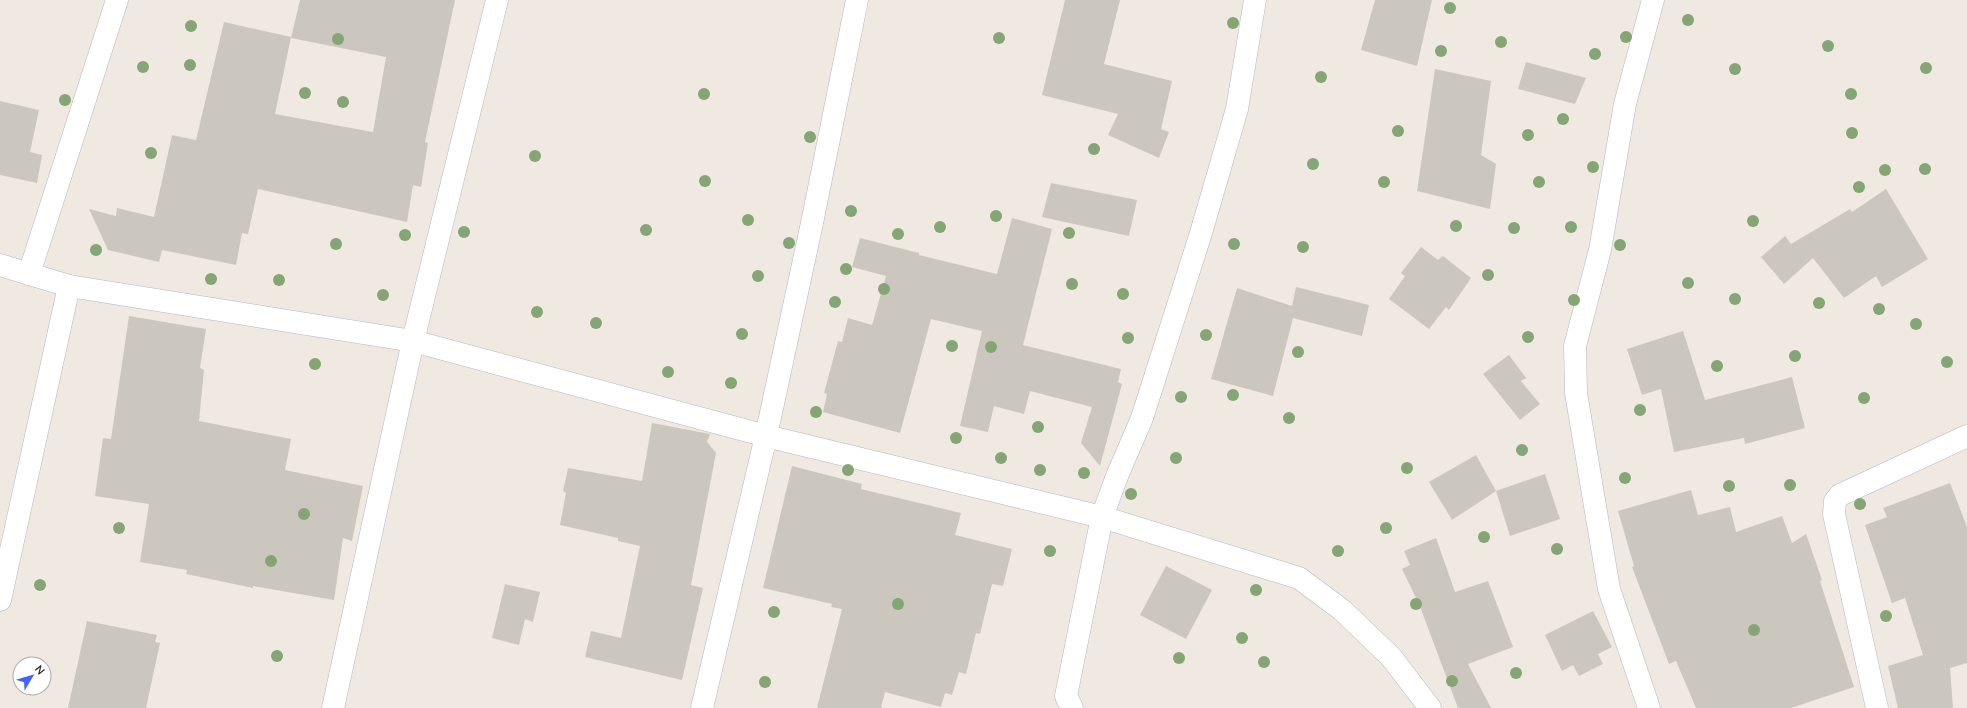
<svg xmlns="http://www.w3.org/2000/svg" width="1967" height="708" font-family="Mulish,sans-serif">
<rect width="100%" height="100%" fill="#efe9e1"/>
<!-- building -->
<g fill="#cbc7bf">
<path d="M 300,0 L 455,0 L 425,142 L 428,143 L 421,187 L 413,185 L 407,222 L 258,189 L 248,234 L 242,233 L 236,265 L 162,250 L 159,262 L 108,250 L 89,209 L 116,216 L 117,208 L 154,217 L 172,135 L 196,140 L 224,22 L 291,37 L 275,114 L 373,132 L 386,57 L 291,38 Z"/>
<path d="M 1065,0 L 1120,0 L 1104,64 L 1172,81 L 1161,129 L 1169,132 L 1159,158 L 1108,135 L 1118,114 L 1042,95 Z"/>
<path d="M 1375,0 L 1432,0 L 1417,66 L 1361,50 Z"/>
<path d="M 1526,62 L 1586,78 L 1575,104 L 1518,89 Z"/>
<path d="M 1435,69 L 1491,81 L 1481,155 L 1496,164 L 1490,209 L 1417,191 Z"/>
<path d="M 0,101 L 39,110 L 30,152 L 42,155 L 37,183 L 0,175 Z"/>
<path d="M 1051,183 L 1137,200 L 1129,236 L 1042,217 Z"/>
<path d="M 1886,189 L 1928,259 L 1882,287 L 1876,276 L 1844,298 L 1813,258 L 1784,284 L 1761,257 L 1785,236 L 1791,244 L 1850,209 L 1852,212 Z"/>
<path d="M 1012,218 L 1052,229 L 1023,345 L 1121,369 L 1118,382 L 1122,384 L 1100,466 L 1081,443 L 1092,407 L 1030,391 L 1024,414 L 994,406 L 988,432 L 960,426 L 982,331 L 931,319 L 900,433 L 823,412 L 827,394 L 824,393 L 838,341 L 842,342 L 848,318 L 872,325 L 886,276 L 852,267 L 860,238 L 919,253 L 919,255 L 997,274 Z"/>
<path d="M 1421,247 L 1438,260 L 1443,256 L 1471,278 L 1449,310 L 1446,307 L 1429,329 L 1389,299 L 1405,276 L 1401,273 Z"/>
<path d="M 1296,287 L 1369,305 L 1362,336 L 1293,318 L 1273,396 L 1211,379 L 1237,288 L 1292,306 Z"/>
<path d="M 129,316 L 206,329 L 200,368 L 204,370 L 199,421 L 291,439 L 285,470 L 363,486 L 352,541 L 343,538 L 334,600 L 253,586 L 253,588 L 186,574 L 187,570 L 140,562 L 149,504 L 95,496 L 103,438 L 111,439 Z"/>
<path d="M 1683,331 L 1705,400 L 1792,377 L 1805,428 L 1745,444 L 1744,438 L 1674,452 L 1661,389 L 1642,395 L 1627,349 Z"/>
<path d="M 1509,355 L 1526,378 L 1521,381 L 1540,404 L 1520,420 L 1483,374 Z"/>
<path d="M 652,423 L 710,434 L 707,442 L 716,453 L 691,585 L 703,588 L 682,680 L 585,657 L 591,631 L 621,638 L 640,546 L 618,541 L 618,538 L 560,525 L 566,493 L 563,491 L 568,468 L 642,481 Z"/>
<path d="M 1476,455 L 1496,491 L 1452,520 L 1429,482 Z"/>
<path d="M 792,466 L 862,484 L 861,489 L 961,513 L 955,535 L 1012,549 L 1003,586 L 992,584 L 980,634 L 976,633 L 966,674 L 959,672 L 952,695 L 945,693 L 941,707 L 885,692 L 881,708 L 817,708 L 842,609 L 831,607 L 832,604 L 763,588 Z"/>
<path d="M 1545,474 L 1560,519 L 1510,536 L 1496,491 Z"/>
<path d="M 1950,483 L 1967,527 L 1967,663 L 1950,668 L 1953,708 L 1898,708 L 1888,666 L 1923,655 L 1905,598 L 1892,603 L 1865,525 L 1887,517 L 1883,508 Z"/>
<path d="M 1691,490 L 1698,515 L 1730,507 L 1736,532 L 1782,516 L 1792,543 L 1806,534 L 1822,580 L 1820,581 L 1854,687 L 1791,708 L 1696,708 L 1676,661 L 1669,664 L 1632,567 L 1634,566 L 1618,511 Z"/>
<path d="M 1436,538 L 1455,592 L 1488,581 L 1513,647 L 1468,664 L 1491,708 L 1458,708 L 1419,604 L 1402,569 L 1410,565 L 1404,551 Z"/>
<path d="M 1166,566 L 1212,590 L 1186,639 L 1140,615 Z"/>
<path d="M 505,584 L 540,592 L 533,622 L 525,619 L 519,645 L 492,638 Z"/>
<path d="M 1593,611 L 1612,647 L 1598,654 L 1603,664 L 1579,676 L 1573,665 L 1562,671 L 1545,635 Z"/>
<path d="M 87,621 L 157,635 L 155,642 L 160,643 L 146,708 L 68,708 Z"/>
</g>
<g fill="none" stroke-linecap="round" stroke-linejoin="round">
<!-- minor casing -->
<g stroke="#b4b7c1" stroke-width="23">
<g id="minor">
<path d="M 1255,0 L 1237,109 L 1201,233 L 1142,418 L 1117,476 L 1102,517 L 1299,578 L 1342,610 L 1391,657 L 1430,708"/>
<path d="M 0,265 L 69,286 L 413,341 L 766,436 L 1102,517 L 1066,696 L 1072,708"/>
<path d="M 29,274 L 117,0"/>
<path d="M 0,600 L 69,286"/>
<path d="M 333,708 L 413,341 L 497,0"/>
<path d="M 702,708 L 766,436 L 812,223 L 857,0"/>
<path d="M 1649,708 L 1609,589 L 1576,393 L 1575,346 L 1600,250 L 1625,104 L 1653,0"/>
<path d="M 1877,708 L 1834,514 L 1835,501 L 1840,495 L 1967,436"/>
</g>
</g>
<!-- minor -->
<use href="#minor" stroke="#fff" stroke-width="22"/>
</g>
<!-- trees -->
<g fill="#84a574">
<circle cx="1450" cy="8" r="6"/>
<circle cx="1688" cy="20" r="6"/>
<circle cx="1233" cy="23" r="6"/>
<circle cx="191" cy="26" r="6"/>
<circle cx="1626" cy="37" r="6"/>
<circle cx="999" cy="38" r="6"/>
<circle cx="338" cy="39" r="6"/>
<circle cx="1501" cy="42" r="6"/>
<circle cx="1828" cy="46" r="6"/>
<circle cx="1441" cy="51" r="6"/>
<circle cx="1595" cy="54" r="6"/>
<circle cx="190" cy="65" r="6"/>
<circle cx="143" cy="67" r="6"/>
<circle cx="1926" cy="68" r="6"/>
<circle cx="1735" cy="69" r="6"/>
<circle cx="1321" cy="77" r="6"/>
<circle cx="305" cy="93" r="6"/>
<circle cx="704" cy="94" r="6"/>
<circle cx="1851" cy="94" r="6"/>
<circle cx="65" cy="100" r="6"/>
<circle cx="343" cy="102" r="6"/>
<circle cx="1563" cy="119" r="6"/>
<circle cx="1398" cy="131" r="6"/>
<circle cx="1852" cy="133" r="6"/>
<circle cx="1528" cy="135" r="6"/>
<circle cx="810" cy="137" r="6"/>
<circle cx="1094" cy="149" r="6"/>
<circle cx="151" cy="153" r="6"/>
<circle cx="535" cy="156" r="6"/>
<circle cx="1313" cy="164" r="6"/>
<circle cx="1593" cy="167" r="6"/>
<circle cx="1925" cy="169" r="6"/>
<circle cx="1885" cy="170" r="6"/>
<circle cx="705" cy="181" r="6"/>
<circle cx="1384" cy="182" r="6"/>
<circle cx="1539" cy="182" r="6"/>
<circle cx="1859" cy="187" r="6"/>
<circle cx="851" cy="211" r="6"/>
<circle cx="996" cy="216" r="6"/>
<circle cx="748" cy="220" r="6"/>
<circle cx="1753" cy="221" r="6"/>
<circle cx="1456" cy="226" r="6"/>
<circle cx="940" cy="227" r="6"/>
<circle cx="1571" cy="227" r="6"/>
<circle cx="1514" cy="228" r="6"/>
<circle cx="646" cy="230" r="6"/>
<circle cx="464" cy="232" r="6"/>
<circle cx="1069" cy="233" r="6"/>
<circle cx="898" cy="234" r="6"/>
<circle cx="405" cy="235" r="6"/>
<circle cx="789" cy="243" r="6"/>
<circle cx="336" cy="244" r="6"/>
<circle cx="1234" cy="244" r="6"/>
<circle cx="1620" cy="245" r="6"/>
<circle cx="1303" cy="247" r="6"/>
<circle cx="96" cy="250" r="6"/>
<circle cx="846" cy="269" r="6"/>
<circle cx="1488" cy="275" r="6"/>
<circle cx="758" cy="276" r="6"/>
<circle cx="211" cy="279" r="6"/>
<circle cx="279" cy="280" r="6"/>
<circle cx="1688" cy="283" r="6"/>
<circle cx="1072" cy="284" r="6"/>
<circle cx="884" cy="289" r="6"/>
<circle cx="1123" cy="294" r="6"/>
<circle cx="383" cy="295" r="6"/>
<circle cx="1735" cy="299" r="6"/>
<circle cx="1574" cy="300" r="6"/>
<circle cx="835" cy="302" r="6"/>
<circle cx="1819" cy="303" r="6"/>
<circle cx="1879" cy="309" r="6"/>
<circle cx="537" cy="312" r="6"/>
<circle cx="596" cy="323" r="6"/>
<circle cx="1916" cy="324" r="6"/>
<circle cx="742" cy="334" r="6"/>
<circle cx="1206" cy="335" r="6"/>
<circle cx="1528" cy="337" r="6"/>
<circle cx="1128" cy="338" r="6"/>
<circle cx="952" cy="346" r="6"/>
<circle cx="991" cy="347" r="6"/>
<circle cx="1298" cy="352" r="6"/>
<circle cx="1795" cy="356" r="6"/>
<circle cx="1947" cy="362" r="6"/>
<circle cx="315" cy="364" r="6"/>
<circle cx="1717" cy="366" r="6"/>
<circle cx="668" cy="372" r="6"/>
<circle cx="731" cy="383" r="6"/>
<circle cx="1233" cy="395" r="6"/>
<circle cx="1181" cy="397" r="6"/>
<circle cx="1864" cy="398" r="6"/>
<circle cx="1640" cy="410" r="6"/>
<circle cx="816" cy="412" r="6"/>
<circle cx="1289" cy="418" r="6"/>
<circle cx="1038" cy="427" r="6"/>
<circle cx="956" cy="438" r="6"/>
<circle cx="1522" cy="450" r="6"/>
<circle cx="1001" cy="458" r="6"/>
<circle cx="1176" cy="458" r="6"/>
<circle cx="1407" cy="468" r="6"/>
<circle cx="848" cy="470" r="6"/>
<circle cx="1040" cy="470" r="6"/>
<circle cx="1084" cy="473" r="6"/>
<circle cx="1625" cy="478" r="6"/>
<circle cx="1790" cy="485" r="6"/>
<circle cx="1729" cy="486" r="6"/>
<circle cx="1131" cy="494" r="6"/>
<circle cx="1860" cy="504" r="6"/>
<circle cx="304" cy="514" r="6"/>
<circle cx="119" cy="528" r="6"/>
<circle cx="1386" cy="528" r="6"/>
<circle cx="1484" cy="537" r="6"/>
<circle cx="1557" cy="549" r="6"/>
<circle cx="1050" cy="551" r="6"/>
<circle cx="1338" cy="551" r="6"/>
<circle cx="271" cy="561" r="6"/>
<circle cx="40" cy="585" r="6"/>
<circle cx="1256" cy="590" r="6"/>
<circle cx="898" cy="604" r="6"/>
<circle cx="1416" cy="604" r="6"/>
<circle cx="774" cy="612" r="6"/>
<circle cx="1886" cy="616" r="6"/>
<circle cx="1754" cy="630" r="6"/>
<circle cx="1242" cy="638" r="6"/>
<circle cx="277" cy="656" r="6"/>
<circle cx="1179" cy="658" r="6"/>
<circle cx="1264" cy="662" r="6"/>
<circle cx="1516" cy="673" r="6"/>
<circle cx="1452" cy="681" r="6"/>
<circle cx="765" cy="682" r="6"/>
</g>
<!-- north arrow -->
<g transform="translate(32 676) rotate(52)"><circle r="19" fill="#ffffff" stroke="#ababab"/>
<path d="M0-3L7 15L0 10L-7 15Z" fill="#4264fb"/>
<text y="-6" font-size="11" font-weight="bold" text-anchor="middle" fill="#2e2e2e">N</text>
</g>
</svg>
